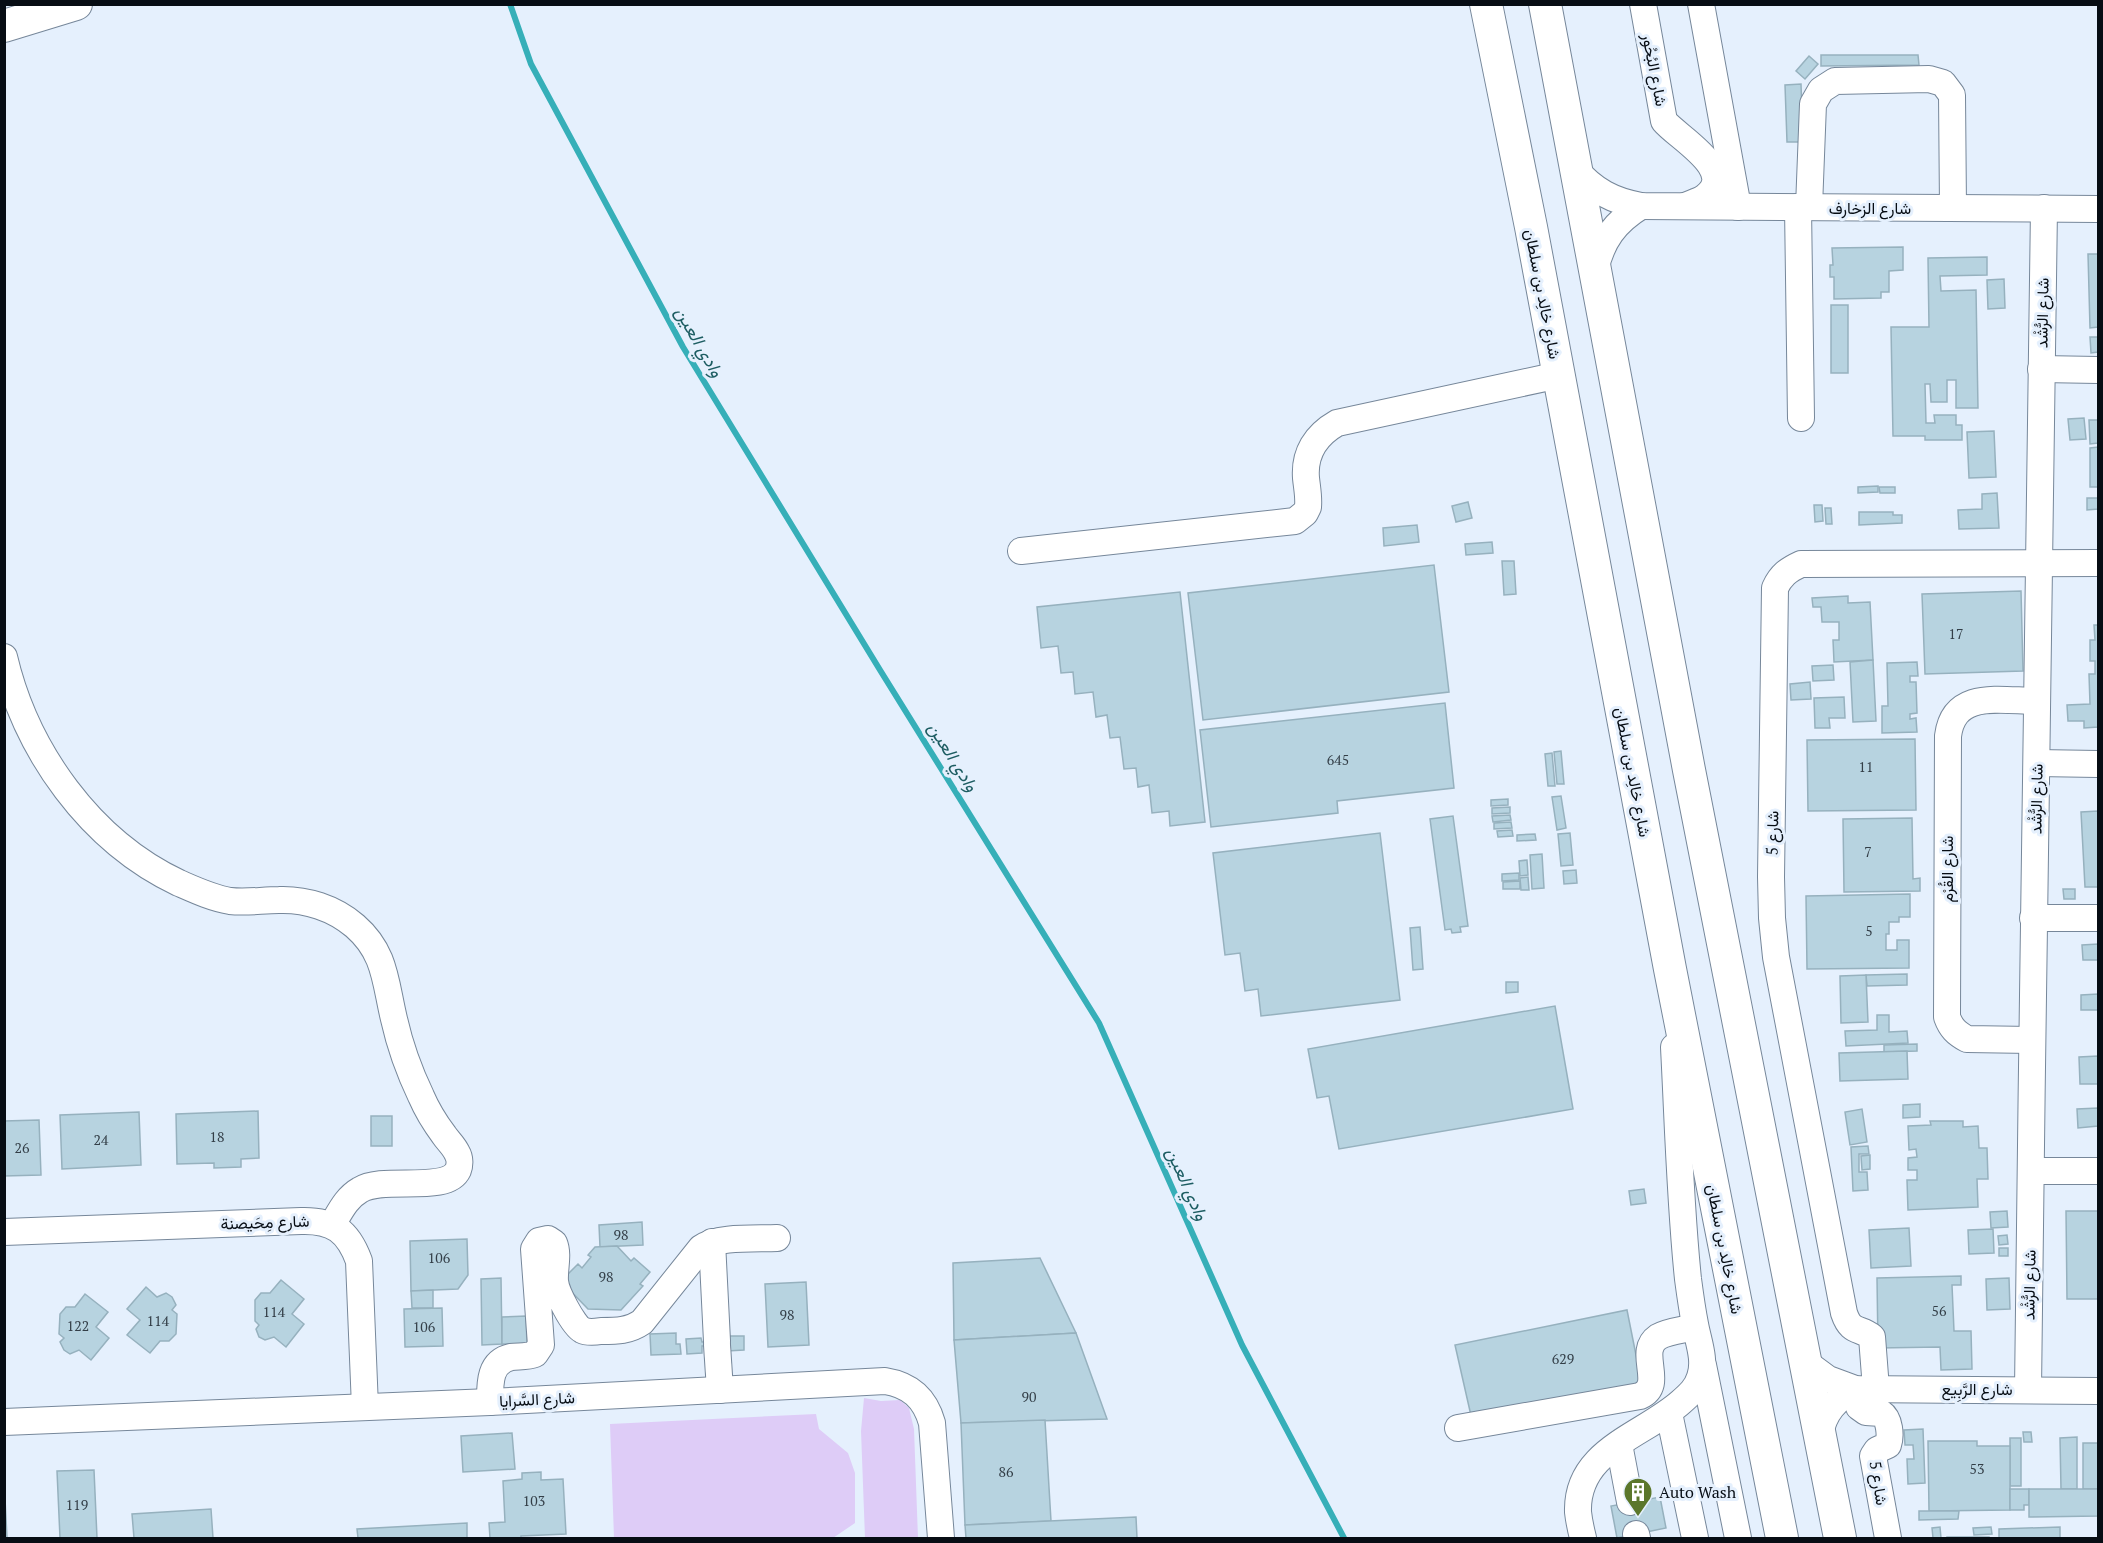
<svg xmlns="http://www.w3.org/2000/svg" width="2103" height="1543" font-family="'PT Serif',Vazirmatn,serif">
<rect width="100%" height="100%" fill="#e5f0fd"/>
<!-- green -->
<g fill="#deccf7">
<path d="M 864,1398 L 881,1401 L 900,1400 L 909,1408 L 914,1429 L 918,1538 L 865,1538 L 861,1431 Z"/>
<path d="M 816,1414 L 819,1429 L 848,1453 L 855,1473 L 855,1523 L 833,1538 L 614,1538 L 610,1424 Z"/>
</g>
<g fill="none" stroke-linecap="round" stroke-linejoin="round">
<!-- stream -->
<path stroke="#36afb8" stroke-width="6" d="M 510,4 L 531,64 L 683,347 L 880,670 L 1099,1023 L 1242,1345 L 1344,1538"/>
</g>
<!-- building -->
<g fill="#b7d3e0" stroke="#96b1be" stroke-width="1.5">
<path d="M 1821,55 L 1918,55 L 1919,65 L 1821,66 Z"/>
<path d="M 1809,56 L 1818,64 L 1805,79 L 1796,71 Z"/>
<path d="M 1801,84 L 1803,142 L 1787,142 L 1785,85 Z"/>
<path d="M 1903,247 L 1903,270 L 1889,271 L 1889,292 L 1881,292 L 1881,298 L 1834,299 L 1834,277 L 1830,277 L 1830,265 L 1833,265 L 1832,248 Z"/>
<path d="M 2088,254 L 2098,254 L 2098,327 L 2090,328 Z"/>
<path d="M 1987,257 L 1987,275 L 1940,276 L 1941,291 L 1976,290 L 1978,408 L 1956,408 L 1956,380 L 1947,380 L 1947,402 L 1931,402 L 1930,384 L 1925,384 L 1926,423 L 1935,423 L 1934,415 L 1956,415 L 1956,425 L 1962,425 L 1962,440 L 1925,440 L 1925,436 L 1893,436 L 1891,327 L 1929,327 L 1928,258 Z"/>
<path d="M 2004,279 L 2005,308 L 1988,309 L 1987,280 Z"/>
<rect x="1831" y="305" width="17" height="68"/>
<path d="M 2090,337 L 2098,337 L 2098,352 L 2091,353 Z"/>
<path d="M 2084,418 L 2086,439 L 2070,440 L 2068,419 Z"/>
<path d="M 2089,420 L 2098,420 L 2098,443 L 2090,444 Z"/>
<path d="M 1994,431 L 1996,477 L 1969,478 L 1967,432 Z"/>
<path d="M 2098,447 L 2098,487 L 2090,487 L 2090,448 Z"/>
<path d="M 1878,486 L 1878,492 L 1858,493 L 1858,487 Z"/>
<path d="M 1879,487 L 1895,487 L 1895,493 L 1880,493 Z"/>
<path d="M 1997,493 L 1999,528 L 1959,529 L 1958,510 L 1982,509 L 1982,494 Z"/>
<path d="M 2087,498 L 2098,498 L 2098,509 L 2087,510 Z"/>
<path d="M 1468,502 L 1472,518 L 1456,522 L 1452,506 Z"/>
<path d="M 1814,505 L 1822,505 L 1823,521 L 1815,522 Z"/>
<path d="M 1825,508 L 1831,508 L 1832,524 L 1826,524 Z"/>
<path d="M 1859,512 L 1893,512 L 1893,515 L 1902,515 L 1902,523 L 1859,525 Z"/>
<path d="M 1417,525 L 1419,542 L 1384,546 L 1383,528 Z"/>
<path d="M 1492,542 L 1493,553 L 1466,555 L 1465,544 Z"/>
<path d="M 1502,561 L 1514,561 L 1516,594 L 1504,595 Z"/>
<path d="M 1434,565 L 1449,692 L 1203,720 L 1188,593 Z"/>
<path d="M 2021,591 L 2023,671 L 1925,674 L 1922,594 Z"/>
<path d="M 1180,592 L 1205,822 L 1170,826 L 1169,811 L 1152,813 L 1149,785 L 1138,787 L 1136,768 L 1124,769 L 1120,737 L 1110,738 L 1107,715 L 1096,717 L 1093,692 L 1075,694 L 1073,672 L 1061,673 L 1058,646 L 1041,648 L 1037,607 Z"/>
<path d="M 1848,596 L 1848,603 L 1870,602 L 1873,660 L 1834,662 L 1833,640 L 1839,640 L 1839,622 L 1822,622 L 1821,607 L 1813,607 L 1812,598 Z"/>
<path d="M 2094,625 L 2098,625 L 2098,727 L 2084,728 L 2084,721 L 2068,721 L 2067,705 L 2090,704 L 2089,674 L 2095,674 L 2095,661 L 2090,661 L 2090,640 L 2095,640 Z"/>
<path d="M 1873,660 L 1876,721 L 1853,722 L 1850,662 Z"/>
<path d="M 1917,662 L 1918,676 L 1910,676 L 1910,682 L 1916,682 L 1917,713 L 1910,714 L 1910,719 L 1916,718 L 1917,732 L 1882,733 L 1882,706 L 1888,706 L 1887,663 Z"/>
<path d="M 1833,665 L 1834,680 L 1813,681 L 1812,666 Z"/>
<path d="M 1810,682 L 1811,699 L 1791,700 L 1790,684 Z"/>
<path d="M 1844,697 L 1845,718 L 1829,718 L 1830,728 L 1815,728 L 1814,698 Z"/>
<path d="M 1445,703 L 1454,788 L 1337,801 L 1338,813 L 1211,827 L 1200,730 Z"/>
<path d="M 1915,739 L 1916,810 L 1808,811 L 1807,740 Z"/>
<path d="M 1561,751 L 1564,784 L 1557,784 L 1554,752 Z"/>
<path d="M 1552,753 L 1555,786 L 1548,786 L 1545,754 Z"/>
<path d="M 1561,796 L 1566,828 L 1557,830 L 1552,797 Z"/>
<path d="M 1508,799 L 1508,805 L 1491,806 L 1491,800 Z"/>
<path d="M 1510,807 L 1510,813 L 1492,814 L 1492,808 Z"/>
<path d="M 2098,811 L 2098,887 L 2085,887 L 2081,812 Z"/>
<path d="M 1510,815 L 1511,820 L 1493,822 L 1492,816 Z"/>
<path d="M 1453,816 L 1468,926 L 1460,927 L 1461,932 L 1452,933 L 1451,929 L 1445,930 L 1430,819 Z"/>
<path d="M 1912,818 L 1913,879 L 1920,878 L 1920,891 L 1844,892 L 1843,819 Z"/>
<path d="M 1511,822 L 1512,828 L 1494,829 L 1494,823 Z"/>
<path d="M 1512,830 L 1513,836 L 1498,837 L 1497,831 Z"/>
<path d="M 1380,833 L 1400,1000 L 1261,1016 L 1258,989 L 1245,991 L 1240,953 L 1225,955 L 1213,853 Z"/>
<path d="M 1570,833 L 1573,865 L 1561,866 L 1558,834 Z"/>
<path d="M 1535,834 L 1536,840 L 1517,841 L 1517,835 Z"/>
<path d="M 1542,854 L 1544,888 L 1532,889 L 1530,855 Z"/>
<path d="M 1527,860 L 1528,875 L 1520,876 L 1519,861 Z"/>
<path d="M 1576,870 L 1577,883 L 1564,884 L 1563,871 Z"/>
<path d="M 1519,873 L 1519,880 L 1502,881 L 1502,874 Z"/>
<path d="M 1528,877 L 1529,890 L 1521,890 L 1520,878 Z"/>
<path d="M 1520,881 L 1520,889 L 1503,889 L 1503,882 Z"/>
<path d="M 2063,889 L 2075,889 L 2075,899 L 2064,899 Z"/>
<path d="M 1910,894 L 1910,917 L 1899,917 L 1899,922 L 1889,922 L 1889,934 L 1886,934 L 1886,950 L 1897,950 L 1897,940 L 1909,940 L 1909,968 L 1807,969 L 1806,896 Z"/>
<path d="M 1420,927 L 1423,969 L 1413,970 L 1410,928 Z"/>
<path d="M 2098,944 L 2098,960 L 2083,960 L 2082,945 Z"/>
<path d="M 1907,974 L 1907,985 L 1867,986 L 1866,975 Z"/>
<path d="M 1866,975 L 1868,1022 L 1841,1023 L 1840,976 Z"/>
<path d="M 1506,982 L 1518,982 L 1518,992 L 1506,993 Z"/>
<path d="M 2098,994 L 2098,1010 L 2081,1010 L 2081,995 Z"/>
<path d="M 1555,1006 L 1573,1109 L 1339,1149 L 1329,1096 L 1317,1098 L 1308,1049 Z"/>
<path d="M 1877,1015 L 1889,1015 L 1889,1032 L 1907,1031 L 1908,1043 L 1846,1046 L 1845,1031 L 1877,1030 Z"/>
<path d="M 1917,1044 L 1917,1051 L 1884,1052 L 1884,1045 Z"/>
<path d="M 1907,1051 L 1908,1079 L 1840,1081 L 1839,1053 Z"/>
<path d="M 2098,1056 L 2098,1084 L 2080,1084 L 2079,1057 Z"/>
<path d="M 1920,1104 L 1920,1117 L 1903,1118 L 1903,1105 Z"/>
<path d="M 2098,1108 L 2098,1126 L 2078,1128 L 2077,1109 Z"/>
<path d="M 1862,1109 L 1867,1142 L 1850,1145 L 1845,1112 Z"/>
<path d="M 258,1111 L 259,1158 L 241,1159 L 241,1167 L 214,1168 L 214,1163 L 177,1164 L 176,1114 Z"/>
<path d="M 139,1112 L 141,1165 L 62,1169 L 60,1115 Z"/>
<rect x="371" y="1116" width="21" height="30"/>
<path d="M 39,1120 L 41,1175 L 4,1176 L 4,1121 Z"/>
<path d="M 1930,1121 L 1963,1121 L 1963,1127 L 1978,1126 L 1979,1148 L 1987,1148 L 1988,1179 L 1977,1179 L 1978,1207 L 1908,1210 L 1907,1180 L 1917,1180 L 1917,1170 L 1908,1170 L 1908,1158 L 1917,1157 L 1916,1149 L 1909,1150 L 1908,1126 L 1931,1125 Z"/>
<path d="M 1868,1146 L 1869,1154 L 1859,1154 L 1859,1172 L 1867,1172 L 1868,1190 L 1853,1191 L 1851,1147 Z"/>
<path d="M 1870,1155 L 1870,1169 L 1862,1170 L 1861,1156 Z"/>
<path d="M 1644,1189 L 1646,1203 L 1631,1205 L 1629,1191 Z"/>
<path d="M 2007,1211 L 2008,1227 L 1991,1228 L 1990,1212 Z"/>
<path d="M 2066,1211 L 2098,1211 L 2098,1299 L 2067,1299 Z"/>
<path d="M 642,1222 L 643,1245 L 600,1247 L 599,1225 Z"/>
<path d="M 1909,1228 L 1911,1266 L 1871,1268 L 1869,1230 Z"/>
<path d="M 1993,1229 L 1994,1253 L 1969,1254 L 1968,1230 Z"/>
<path d="M 2007,1235 L 2008,1244 L 1999,1245 L 1998,1236 Z"/>
<path d="M 467,1239 L 468,1275 L 458,1289 L 411,1291 L 410,1241 Z"/>
<path d="M 617,1246 L 631,1261 L 634,1258 L 650,1272 L 640,1284 L 643,1286 L 621,1310 L 588,1309 L 561,1281 L 578,1264 L 582,1268 L 591,1257 L 588,1255 L 595,1247 Z"/>
<rect x="1999" y="1248" width="9" height="8"/>
<path d="M 1040,1258 L 1076,1333 L 954,1340 L 953,1263 Z"/>
<path d="M 1961,1276 L 1961,1285 L 1952,1285 L 1954,1331 L 1971,1331 L 1972,1369 L 1941,1370 L 1940,1347 L 1878,1348 L 1877,1278 Z"/>
<path d="M 501,1278 L 502,1344 L 482,1345 L 481,1279 Z"/>
<path d="M 2009,1278 L 2010,1309 L 1987,1310 L 1986,1279 Z"/>
<path d="M 281,1280 L 304,1299 L 292,1314 L 304,1324 L 286,1347 L 274,1337 L 265,1340 L 259,1337 L 256,1329 L 259,1325 L 255,1321 L 255,1300 L 261,1293 L 270,1293 Z"/>
<path d="M 806,1282 L 809,1345 L 768,1347 L 765,1284 Z"/>
<path d="M 146,1287 L 157,1297 L 166,1293 L 172,1297 L 176,1305 L 172,1310 L 177,1314 L 176,1334 L 169,1341 L 160,1341 L 150,1353 L 127,1335 L 140,1320 L 127,1309 Z"/>
<path d="M 433,1290 L 433,1308 L 412,1308 L 411,1291 Z"/>
<path d="M 85,1294 L 108,1312 L 96,1327 L 109,1338 L 91,1360 L 79,1350 L 70,1354 L 64,1350 L 60,1342 L 64,1338 L 59,1334 L 60,1314 L 66,1307 L 75,1307 Z"/>
<path d="M 442,1308 L 443,1346 L 405,1347 L 404,1309 Z"/>
<path d="M 1627,1310 L 1642,1385 L 1472,1420 L 1455,1345 Z"/>
<path d="M 526,1316 L 527,1344 L 502,1344 L 502,1317 Z"/>
<path d="M 676,1333 L 676,1344 L 680,1344 L 681,1354 L 651,1355 L 650,1334 Z"/>
<path d="M 1076,1333 L 1107,1419 L 961,1423 L 954,1340 Z"/>
<path d="M 726,1336 L 744,1336 L 744,1350 L 727,1351 L 727,1345 L 702,1346 L 702,1353 L 687,1354 L 686,1339 L 701,1338 L 702,1342 L 726,1341 Z"/>
<path d="M 1045,1420 L 1051,1521 L 965,1525 L 961,1423 Z"/>
<path d="M 1923,1429 L 1925,1483 L 1908,1484 L 1907,1459 L 1914,1459 L 1913,1445 L 1905,1445 L 1904,1430 Z"/>
<path d="M 2023,1432 L 2031,1432 L 2032,1442 L 2024,1442 Z"/>
<path d="M 512,1433 L 515,1469 L 463,1472 L 461,1436 Z"/>
<path d="M 2077,1437 L 2077,1489 L 2061,1489 L 2060,1438 Z"/>
<rect x="2010" y="1438" width="11" height="48"/>
<path d="M 1928,1441 L 1977,1441 L 1977,1446 L 2010,1446 L 2010,1510 L 1929,1511 Z"/>
<rect x="2083" y="1443" width="15" height="46"/>
<path d="M 94,1470 L 97,1538 L 60,1538 L 57,1471 Z"/>
<path d="M 541,1472 L 541,1480 L 563,1479 L 566,1534 L 521,1536 L 521,1538 L 490,1538 L 489,1523 L 505,1522 L 503,1481 L 522,1479 L 522,1473 Z"/>
<path d="M 4,1479 L 7,1538 L 4,1538 Z"/>
<path d="M 2010,1489 L 2029,1489 L 2029,1505 L 2024,1505 L 2024,1510 L 2010,1510 Z"/>
<path d="M 2029,1489 L 2098,1489 L 2098,1516 L 2029,1517 Z"/>
<path d="M 1660,1497 L 1666,1528 L 1617,1538 L 1611,1506 Z"/>
<path d="M 211,1509 L 213,1538 L 134,1538 L 132,1514 Z"/>
<path d="M 1919,1511 L 1959,1511 L 1958,1519 L 1919,1520 Z"/>
<path d="M 1136,1517 L 1137,1538 L 966,1538 L 965,1525 Z"/>
<path d="M 467,1523 L 467,1538 L 358,1538 L 357,1529 Z"/>
<path d="M 1940,1527 L 1941,1538 L 1933,1538 L 1932,1528 Z"/>
<path d="M 1991,1527 L 1992,1534 L 1974,1535 L 1973,1528 Z"/>
<path d="M 2060,1527 L 2060,1538 L 1999,1538 L 1999,1529 Z"/>
<rect x="1947" y="1537" width="42" height="1"/>
</g>
<g fill="none" stroke-linecap="round" stroke-linejoin="round">
<!-- minor casing -->
<g stroke="#76879a" stroke-width="28">
<g id="minor">
<path d="M 1643,4 L 1664,121 C 1678,138 1738,170 1706,196 C 1701,201 1691,203 1685,206"/>
<path d="M 1701,4 L 1738,207"/>
<path d="M 1575,169 C 1594,191 1613,201 1641,206 L 2098,209"/>
<path d="M 1798,207 L 1801,418"/>
<path d="M 1809,207 L 1813,104 L 1821,90 L 1835,81 L 1929,79 L 1943,83 L 1952,95 L 1953,208"/>
<path d="M 1595,270 C 1602,240 1615,222 1641,206"/>
<path d="M 2041,369 L 2098,370"/>
<path d="M 1021,551 L 1295,521 L 1305,513 L 1308,507 C 1309,497 1307,488 1306,478 C 1304,453 1316,435 1337,423 L 1559,375"/>
<path d="M 4,657 C 26,751 90,841 179,883 C 195,890 212,898 230,901 C 247,903 262,900 279,900 C 306,899 334,908 355,926 C 386,953 385,982 394,1019 C 400,1046 409,1071 421,1096 C 427,1110 435,1123 444,1135 C 448,1141 454,1146 457,1153 C 460,1158 460,1165 458,1170 C 447,1194 383,1175 360,1190 C 346,1198 340,1212 332,1225"/>
<path d="M 2037,763 L 2098,764"/>
<path d="M 2033,918 L 2098,918"/>
<path d="M 2031,1040 L 1967,1039 C 1956,1033 1951,1028 1947,1017 L 1948,736 C 1954,689 2001,701 2037,701"/>
<path d="M 2031,1171 L 2098,1171"/>
<path d="M 4,1232 L 301,1221 C 333,1220 348,1231 359,1261 L 365,1407"/>
<path d="M 712,1242 L 717,1341"/>
<path d="M 717,1345 L 720,1390"/>
<path d="M 1805,1362 L 1828,1379 L 1855,1389 L 2098,1391"/>
<path d="M 1703,1365 L 1738,1538"/>
<path d="M 1867,1389 L 1858,1398 L 1859,1407 L 1866,1412 L 1881,1413 C 1890,1419 1891,1436 1888,1445 L 1877,1450 L 1873,1456 L 1888,1538"/>
<path d="M 1876,1389 L 1872,1337 C 1860,1327 1851,1334 1844,1313 L 1776,957 L 1772,918 L 1771,877 L 1775,588 C 1781,575 1788,570 1801,564 L 2098,563"/>
<path d="M 2028,1390 C 2033,996 2037,602 2044,208"/>
<path d="M 490,1402 C 490,1384 489,1362 511,1357 C 519,1356 527,1357 535,1354 L 541,1345 L 534,1249 L 539,1241 L 548,1239 L 554,1243 C 559,1255 554,1269 555,1281 C 556,1292 573,1325 582,1330 C 588,1333 595,1332 601,1331 C 617,1331 629,1331 642,1322 L 701,1248 C 718,1236 755,1239 777,1238"/>
<path d="M 1669,1413 L 1695,1538"/>
<path d="M 4,1422 L 490,1402 L 885,1381 C 910,1385 925,1398 932,1423 L 941,1538"/>
<path d="M 1458,1428 L 1640,1396 C 1666,1385 1636,1352 1658,1337 C 1668,1331 1684,1330 1695,1327"/>
<path d="M 1820,1434 C 1824,1412 1836,1399 1855,1389"/>
<path d="M 1619,1444 L 1630,1502"/>
<path d="M 1636,1534 L 1637,1538"/>
<path d="M 1583,1538 C 1581,1530 1579,1521 1578,1512 C 1576,1450 1643,1436 1681,1402 C 1689,1395 1697,1388 1700,1377 C 1706,1360 1698,1341 1695,1324 C 1692,1309 1690,1294 1688,1279 C 1680,1202 1678,1124 1674,1047"/>
</g>
</g>
<!-- major casing -->
<g stroke="#76879a" stroke-width="34">
<g id="major">
<path d="M 1486,4 L 1531,227 L 1670,969 L 1782,1538"/>
<path d="M 1545,4 L 1689,770 L 1840,1538"/>
<path d="M 4,26 L 76,4"/>
</g>
</g>
<!-- minor -->
<use href="#minor" stroke="#fff" stroke-width="26"/>
<!-- major -->
<use href="#major" stroke="#fff" stroke-width="32"/>
</g>
<!-- icons -->
<defs>
<g id="building-pin" transform="scale(1.5)"><path d="M0 17L-7.5 6A9.5 9.5 0 1 1 7.5 6Z" fill="#5b772b" stroke="#e5f0fd"/><path d="M-4-6H4V6H1V3H-1V6H-4ZM-2.5-4.3h1.7v1.8h-1.7ZM.8-4.3h1.7v1.8H.8ZM-2.5-1h1.7V.8h-1.7ZM.8-1h1.7V.8H.8Z" fill="#fff"/></g>
</defs>
<g fill-rule="evenodd">
<use href="#building-pin" x="1638" y="1492"/>
</g>
<g text-anchor="middle" stroke-width="6" stroke-linejoin="round" paint-order="stroke">
<!-- number labels -->
<g font-size="14" fill="#333e47">
<text x="1956" y="639">17</text>
<text x="1338" y="765">645</text>
<text x="1866" y="772">11</text>
<text x="1868" y="857">7</text>
<text x="1869" y="936">5</text>
<text x="217" y="1142">18</text>
<text x="101" y="1145">24</text>
<text x="22" y="1153">26</text>
<text x="621" y="1240">98</text>
<text x="439" y="1263">106</text>
<text x="606" y="1282">98</text>
<text x="1939" y="1316">56</text>
<text x="274" y="1317">114</text>
<text x="787" y="1320">98</text>
<text x="158" y="1326">114</text>
<text x="78" y="1331">122</text>
<text x="424" y="1332">106</text>
<text x="1563" y="1364">629</text>
<text x="1029" y="1402">90</text>
<text x="1977" y="1474">53</text>
<text x="1006" y="1477">86</text>
<text x="534" y="1506">103</text>
<text x="77" y="1510">119</text>
</g>
<!-- street labels -->
<g font-size="16" fill="#070d14" stroke="#e5f0fd">
<text transform="translate(1655 70) rotate(79)" y="6">شارع البُحُور</text>
<text x="1870" y="214">شارع الزخارف</text>
<text transform="translate(1543 294) rotate(79)" y="6">شارع خالِد بن سلطان</text>
<text transform="translate(2042 313) rotate(-89)" y="6">شارع الرُّشْد</text>
<text transform="translate(1633 772) rotate(79)" y="6">شارع خالِد بن سلطان</text>
<text transform="translate(2036 799) rotate(-89)" y="6">شارع الرُّشْد</text>
<text transform="translate(1772 833) rotate(-89)" y="6">شارع 5</text>
<text transform="translate(1947 869) rotate(-90)" y="6">شارع القُرْم</text>
<text transform="translate(265 1222) rotate(-2)" y="6">شارع مِحَيصنة</text>
<text transform="translate(1725 1249) rotate(79)" y="6">شارع خالِد بن سلطان</text>
<text transform="translate(2029 1285) rotate(-89)" y="6">شارع الرُّشْد</text>
<text x="1977" y="1395">شارع الرَّبِيع</text>
<text transform="translate(537 1399) rotate(-3)" y="6">شارع السَّرايا</text>
<text transform="translate(1879 1483) rotate(81)" y="6">شارع 5</text>
</g>
<!-- poi labels -->
<g font-size="16" fill="#070d14" stroke="#e5f0fd" text-anchor="start">
<text x="1659" y="1498">Auto Wash</text>
</g>
<!-- water labels -->
<g font-size="18" font-style="italic" fill="#1d5d62" stroke="#e5f0fd">
<text transform="translate(699 342) rotate(60)" y="6">وادي العين</text>
<text transform="translate(953 757) rotate(58)" y="6">وادي العين</text>
<text transform="translate(1187 1184) rotate(66)" y="6">وادي العين</text>
</g>
</g>
<!-- border -->
<rect width="2103" height="1543" fill="none" stroke="#070d14" stroke-width="12"/>
</svg>
